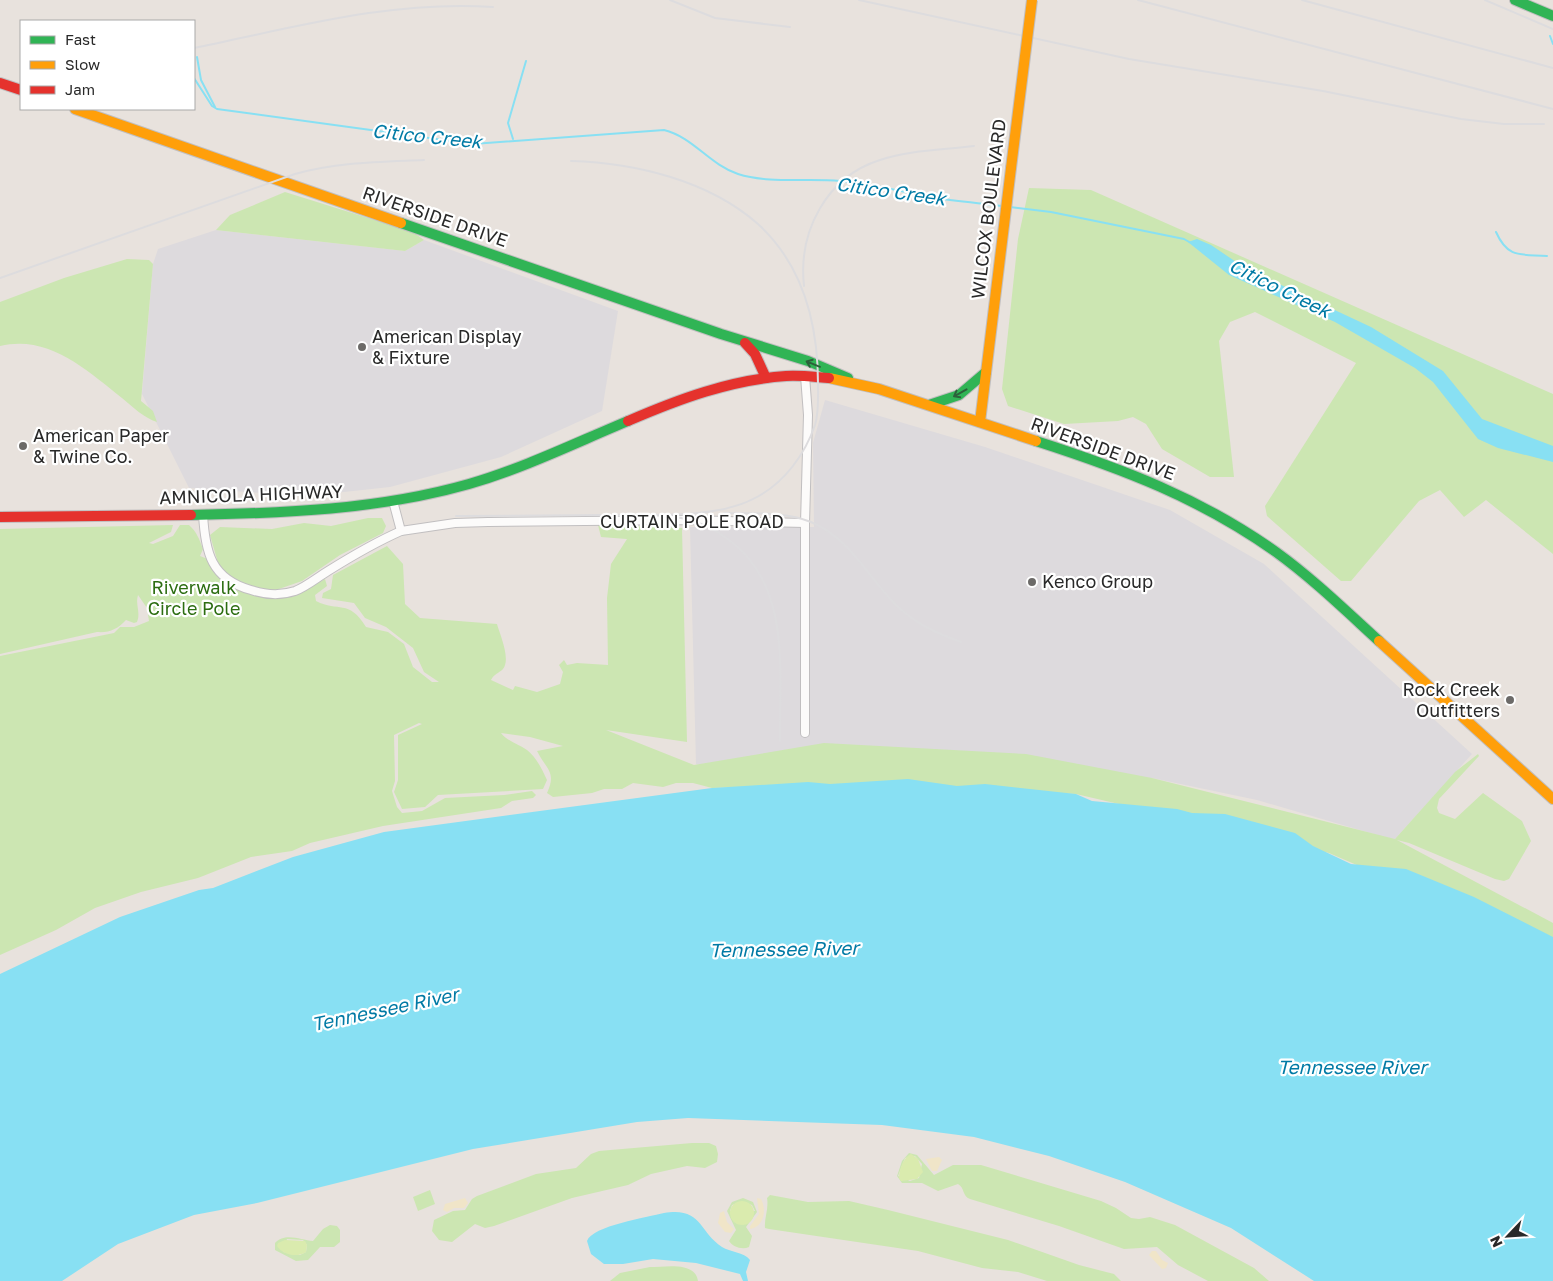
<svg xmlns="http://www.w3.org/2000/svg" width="1553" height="1281" font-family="'Golos Text',sans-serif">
<rect width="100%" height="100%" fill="#e8e2dd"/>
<!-- industrial -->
<g fill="#dddadd">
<path d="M 216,230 L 405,251 L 424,240 L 618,311 L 602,411 L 501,457 L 390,487 L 307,496 L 189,488 L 142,394 L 153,264 L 158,249 Z"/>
<path d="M 825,400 L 985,447 L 1170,510 L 1264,564 L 1472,754 L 1394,840 L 1257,800 L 1152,778 L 718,769 L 696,764 L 690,527 L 814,527 L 813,443 Z"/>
</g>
<!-- green -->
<g fill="#cce6b2" fill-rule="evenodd">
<path d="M 1029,188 L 1091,190 L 1553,394 L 1553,554 L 1486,500 L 1464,517 L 1440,490 L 1419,501 L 1351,581 L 1341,581 L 1267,516 L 1265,506 L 1356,363 L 1255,312 L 1230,322 L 1219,341 L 1234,477 L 1210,477 L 1162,449 L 1146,424 L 1133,417 L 1118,421 L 1064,424 L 1008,406 L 1002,389 L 1018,239 Z"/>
<path d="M 285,192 L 413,232 L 424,240 L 405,251 L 216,230 L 230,215 Z"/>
<path d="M 127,259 L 149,260 L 153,264 L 141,401 L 153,411 L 157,422 C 144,418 133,407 122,398 C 87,370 48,334 0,346 L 0,302 L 64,278 Z"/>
<path d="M 368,518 L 382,518 L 386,526 L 383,533 L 340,555 L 302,581 L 276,590 L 292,597 L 325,579 L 327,586 L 315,595 L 316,601 C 339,613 348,598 366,627 L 388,632 L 404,644 L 413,667 L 432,682 L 439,682 L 424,672 L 413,648 L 386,627 L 365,618 L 354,603 L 322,598 L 323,593 L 331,589 L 333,575 L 387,546 L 403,564 L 405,604 L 420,618 L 497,624 C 500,635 511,659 503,669 C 499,673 494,674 491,680 L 513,690 L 515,686 L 537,692 L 560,684 L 563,672 L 559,665 L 564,660 L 567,665 L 577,663 L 608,665 L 607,598 L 611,564 L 627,539 L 601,537 L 598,525 L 682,528 L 687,742 L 606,730 L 694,765 L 824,743 L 1026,754 L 1152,778 L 1395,839 L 1455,772 L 1478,754 L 1479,756 L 1439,799 L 1437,808 L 1439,813 L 1455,819 L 1483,793 L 1522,821 L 1531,841 L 1509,879 L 1504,881 L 1495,879 L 1409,843 L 1397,840 L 1553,923 L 1553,950 L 1329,853 L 1076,794 L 830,784 L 712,788 L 693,783 L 676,783 L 663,787 L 633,783 L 622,789 L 604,789 L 592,793 L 553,797 L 547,793 C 557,772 546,769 537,751 L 563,746 L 530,737 L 501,733 C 507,741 518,744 527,750 C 536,757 542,769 547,780 L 543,789 L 438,795 L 425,807 L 402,809 L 394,792 L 398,780 L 398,735 L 422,724 L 419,723 L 394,735 L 395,781 L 392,791 L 397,807 L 402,813 L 422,811 L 445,798 L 504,795 L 532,791 L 536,795 L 533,798 L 512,801 L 501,808 L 383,826 L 310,843 L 292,851 L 251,857 L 198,878 L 141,892 L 95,908 L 56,930 L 0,955 L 0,656 L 114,633 L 120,627 L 134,627 L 149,621 L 147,608 L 138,595 C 135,605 141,612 137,622 L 134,623 L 126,620 C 118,629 109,633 97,632 L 0,654 L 0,529 L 173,525 L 171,532 L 149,543 L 153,544 L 173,536 L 180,525 L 189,525 C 197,532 199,539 203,549 L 200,556 L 218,563 L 210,535 L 220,527 L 272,529 L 304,523 L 331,526 Z"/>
<path d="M 692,1143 L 709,1143 L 716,1146 L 718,1154 L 717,1162 L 705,1168 L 687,1166 L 651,1174 L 628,1185 L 572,1198 L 494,1226 L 485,1228 L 475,1224 L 452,1242 L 439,1240 L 432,1231 L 434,1220 L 453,1211 L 465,1210 L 472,1199 L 477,1196 L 536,1174 L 576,1168 L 591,1154 L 599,1151 Z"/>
<path d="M 909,1153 L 917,1155 L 934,1175 L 953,1165 L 981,1165 L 1101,1201 L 1116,1208 L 1131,1218 L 1139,1219 L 1150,1217 L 1175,1225 L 1254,1268 L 1269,1281 L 1208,1281 L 1178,1265 L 1157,1247 L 1124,1249 L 1059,1226 L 970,1199 C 962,1196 965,1188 958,1184 L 938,1191 L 922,1183 L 902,1183 L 897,1176 L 902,1161 ZM 915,1156 L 922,1164 L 919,1178 L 910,1181 L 898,1176 L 905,1158 Z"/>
<path d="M 430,1190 L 435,1204 L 418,1211 L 413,1197 Z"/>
<path d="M 770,1195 L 808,1202 L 849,1201 L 888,1210 L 1008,1240 L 1079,1265 L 1114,1274 L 1121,1281 L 1047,1281 L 1018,1272 L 982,1268 L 918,1251 L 769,1229 L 765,1228 C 764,1218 769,1209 767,1198 Z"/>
<path d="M 743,1198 L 753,1202 L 757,1212 L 746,1227 L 752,1236 L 749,1247 C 742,1250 733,1247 729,1241 L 736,1230 L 727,1211 L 732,1202 ZM 742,1202 L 752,1205 L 755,1211 L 730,1211 L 732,1205 Z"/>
<path d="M 330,1225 L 337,1226 L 340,1230 L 340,1242 L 334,1247 L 320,1247 L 308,1260 L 296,1261 L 275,1250 L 275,1243 C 285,1232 301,1240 313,1241 L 323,1229 ZM 287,1239 L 303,1240 L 307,1245 L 306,1252 L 300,1255 L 283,1252 Z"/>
<path d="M 650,1267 C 666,1267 695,1261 698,1281 L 610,1281 L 620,1273 Z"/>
</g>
<!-- sand -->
<g fill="#f0e5c8">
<path d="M 939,1157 L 942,1160 L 937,1171 L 932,1171 L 926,1159 Z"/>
<path d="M 465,1198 L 468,1203 L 464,1208 L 454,1208 L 447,1212 L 443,1210 L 445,1204 Z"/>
<path d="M 757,1198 L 761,1199 C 767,1210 764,1227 750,1229 L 750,1226 L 759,1214 Z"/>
<path d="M 724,1211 L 727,1222 L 734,1229 L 731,1233 L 725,1232 L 718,1223 L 720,1213 Z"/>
<path d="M 1152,1251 L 1156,1251 L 1162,1260 L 1168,1263 L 1166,1268 L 1162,1269 L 1149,1255 Z"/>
</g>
<!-- pitch -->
<g fill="#daebae">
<path d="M 911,1154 L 918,1159 L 923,1172 L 917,1179 L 901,1181 L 899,1178 C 899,1170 903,1158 911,1154 Z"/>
<circle cx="742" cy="1213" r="12"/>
<path d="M 285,1240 L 305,1241 L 307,1245 L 306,1252 C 297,1258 283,1255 277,1246 L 278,1243 Z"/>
</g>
<!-- water -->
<g fill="#88e0f3">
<path d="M 1197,239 L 1211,245 L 1245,268 L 1371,327 L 1443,371 L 1482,419 L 1553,446 L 1553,462 L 1498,448 L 1478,439 L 1433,382 L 1415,368 L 1335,322 L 1229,275 L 1188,242 Z"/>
<path d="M 908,779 L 957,786 L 985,784 L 1076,794 L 1092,801 L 1177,809 L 1192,813 L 1225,814 L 1295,833 L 1313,846 L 1351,864 L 1406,869 L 1474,897 L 1553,937 L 1553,1281 L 1314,1281 L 1231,1228 L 1125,1182 L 1049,1156 L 974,1137 L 882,1125 L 688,1118 L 637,1122 L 473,1149 L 257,1203 L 194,1215 L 118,1244 L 62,1281 L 0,1281 L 0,974 L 120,917 L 199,890 L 213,888 L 293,857 L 384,832 L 712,788 L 808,782 L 830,784 Z"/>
<path d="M 664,1213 C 702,1207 698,1231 722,1247 C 730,1252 744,1252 750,1260 L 746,1272 L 748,1281 L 743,1281 L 740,1274 L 696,1263 L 653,1259 L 623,1264 L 604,1264 L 591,1254 L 587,1241 C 592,1226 648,1217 664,1213 Z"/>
</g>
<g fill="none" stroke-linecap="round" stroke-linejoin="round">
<!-- stream -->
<g stroke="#88e0f3" stroke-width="2">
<path d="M 1550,36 L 1553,44"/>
<path d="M 197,57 L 201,80 L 215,107"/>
<path d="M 194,78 L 212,106 L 217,109 L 473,144 L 664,130 C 693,137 710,165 738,174 C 770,184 807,178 840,181 C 871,183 901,192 930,197 C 954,201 978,203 1002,206"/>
<path d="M 513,139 L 508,123 L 526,61"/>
<path d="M 1010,207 L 1051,212 L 1184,239 L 1191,243"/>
<path d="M 1496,232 C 1508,259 1521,254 1547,256"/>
</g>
<!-- street casing -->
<g stroke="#c1bfc0" stroke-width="10">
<g id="street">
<path d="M 393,501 L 401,531 L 455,523 L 488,522 L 687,520 L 805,523"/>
<path d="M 203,514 C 205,552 211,579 251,590 C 266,595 280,596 295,591 C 306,587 318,577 328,571 C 352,556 376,542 401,531"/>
<path d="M 805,733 L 805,523 L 808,415 L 805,376"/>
</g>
</g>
<!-- fast casing -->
<g stroke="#c1bfc0" stroke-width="12">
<g id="fast">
<path d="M 1515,0 L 1553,16"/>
<path d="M 401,223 L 721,334 L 808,361 L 848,378"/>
<path d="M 929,405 L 959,395 L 986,372"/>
<path d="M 1036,441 C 1123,469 1200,498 1276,552 C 1312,578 1345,610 1379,641"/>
<path d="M 191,515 C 284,513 378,510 469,484 C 524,468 575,443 628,421"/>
</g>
</g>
<!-- slow casing -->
<g stroke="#c1bfc0" stroke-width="12">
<g id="slow">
<path d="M 75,109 L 401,223"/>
<path d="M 829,378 L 879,389 L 1036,441"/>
<path d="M 980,422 L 1011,168"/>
<path d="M 1379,641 L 1553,799"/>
</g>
</g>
<!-- jam casing -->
<g stroke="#c1bfc0" stroke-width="12">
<g id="jam">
<path d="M 0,83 L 21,90"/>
<path d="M 745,343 L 755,354 L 766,378"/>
<path d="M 628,421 C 679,399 730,380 786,376 C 800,375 815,377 829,378"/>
<path d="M 0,517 L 191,515"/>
</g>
</g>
<!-- street -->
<use href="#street" stroke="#fcfbfa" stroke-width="8"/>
<!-- fast -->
<use href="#fast" stroke="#30b455" stroke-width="10"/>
<!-- slow -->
<use href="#slow" stroke="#ff9f0a" stroke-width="10"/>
<!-- jam -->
<use href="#jam" stroke="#e5322d" stroke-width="10"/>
<!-- rail -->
<g stroke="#dddcde" stroke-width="2">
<path d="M 670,0 L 715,18 L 790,27"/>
<path d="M 859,0 L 1129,59 L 1323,91 L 1461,119 L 1504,124 L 1544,124"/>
<path d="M 1138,0 L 1553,109"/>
<path d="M 1302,0 L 1553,68"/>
<path d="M 1485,0 L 1553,29"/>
<path d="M 194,48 C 292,28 391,0 493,7"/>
<path d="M 0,278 L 295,174 C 338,162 380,162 424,160"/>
<path d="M 804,286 C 798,232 826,177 880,160 C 910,150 943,150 974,146"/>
<path d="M 724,513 C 753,514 784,511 811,522 C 850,538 867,576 895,604 C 914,623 936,633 961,642"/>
<path d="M 456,516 C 505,516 554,515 604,515 C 650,514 716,520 757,497 C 785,482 805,454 815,425 C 819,412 818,397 818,384 C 818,324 804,266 758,224 C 708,180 635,163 571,161"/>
<path d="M 674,517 C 694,519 713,528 729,540 C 792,586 779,672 780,741"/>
</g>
<!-- slow-bridge casing -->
<g stroke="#c1bfc0" stroke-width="12" stroke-linecap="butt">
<path id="slow-bridge" d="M 1011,168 L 1032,0"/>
</g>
<!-- slow-bridge -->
<use href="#slow-bridge" stroke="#ff9f0a" stroke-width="10"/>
</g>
<!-- one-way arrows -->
<defs><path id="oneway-shaft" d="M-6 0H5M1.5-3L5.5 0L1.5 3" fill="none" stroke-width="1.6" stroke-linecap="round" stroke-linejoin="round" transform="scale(1.25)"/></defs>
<g stroke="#2c613b">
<use href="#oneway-shaft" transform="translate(813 364) rotate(-158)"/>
<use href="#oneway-shaft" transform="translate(960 393) rotate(151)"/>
</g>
<!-- markers -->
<g fill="#6c6a68" stroke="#fff" stroke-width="2">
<circle cx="362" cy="347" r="5"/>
<circle cx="23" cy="446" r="5"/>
<circle cx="1032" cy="582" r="5"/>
<circle cx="1510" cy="700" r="5"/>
</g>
<g text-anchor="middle" stroke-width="4.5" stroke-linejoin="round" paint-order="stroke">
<!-- street labels -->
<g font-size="18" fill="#292929" stroke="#fff">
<text transform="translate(989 209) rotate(-83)" y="6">WILCOX BOULEVARD</text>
<text transform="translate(435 217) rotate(19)" y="6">RIVERSIDE DRIVE</text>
<text transform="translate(1103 449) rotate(20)" y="6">RIVERSIDE DRIVE</text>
<text transform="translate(251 495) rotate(-2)" y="6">AMNICOLA HIGHWAY</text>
<text x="692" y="528">CURTAIN POLE ROAD</text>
</g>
<!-- poi labels -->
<g font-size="18" fill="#292929" stroke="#fff" text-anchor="start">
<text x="372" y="343">American Display<tspan x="372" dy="21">&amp; Fixture</tspan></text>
<text x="33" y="442">American Paper<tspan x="33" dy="21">&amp; Twine Co.</tspan></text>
<text x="1042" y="588">Kenco Group</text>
<text x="1500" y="696" text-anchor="end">Rock Creek<tspan x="1500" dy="21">Outfitters</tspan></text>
</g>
<!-- park labels -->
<g font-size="18" fill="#2c6d11" stroke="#fff">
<text x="194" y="594">Riverwalk<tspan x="194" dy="21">Circle Pole</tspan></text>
</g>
<!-- water labels -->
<g font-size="19" font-style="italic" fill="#007aa5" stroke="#fff">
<text transform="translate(427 136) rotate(6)" y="7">Citico Creek</text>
<text transform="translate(891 191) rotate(8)" y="7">Citico Creek</text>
<text transform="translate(1280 288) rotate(26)" y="7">Citico Creek</text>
<text transform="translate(784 949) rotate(-1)" y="7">Tennessee River</text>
<text transform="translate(385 1009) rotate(-12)" y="7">Tennessee River</text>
<text x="1352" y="1074">Tennessee River</text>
</g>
</g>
<!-- legend -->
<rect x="20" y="20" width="175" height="90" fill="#ffffff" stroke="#a9a9a9"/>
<rect x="30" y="36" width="25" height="8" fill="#30b455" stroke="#a9a9a9"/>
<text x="65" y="45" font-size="15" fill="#292929">Fast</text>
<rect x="30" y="61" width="25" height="8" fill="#ff9f0a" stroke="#a9a9a9"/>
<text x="65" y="70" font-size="15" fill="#292929">Slow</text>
<rect x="30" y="86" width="25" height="8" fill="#e5322d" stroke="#a9a9a9"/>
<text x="65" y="95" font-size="15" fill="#292929">Jam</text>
<!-- north arrow -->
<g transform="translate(1508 1236) rotate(245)" stroke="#ffffff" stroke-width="4" paint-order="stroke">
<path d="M0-4L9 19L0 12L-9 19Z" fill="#292929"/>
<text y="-8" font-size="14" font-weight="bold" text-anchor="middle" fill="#292929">N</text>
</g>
</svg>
